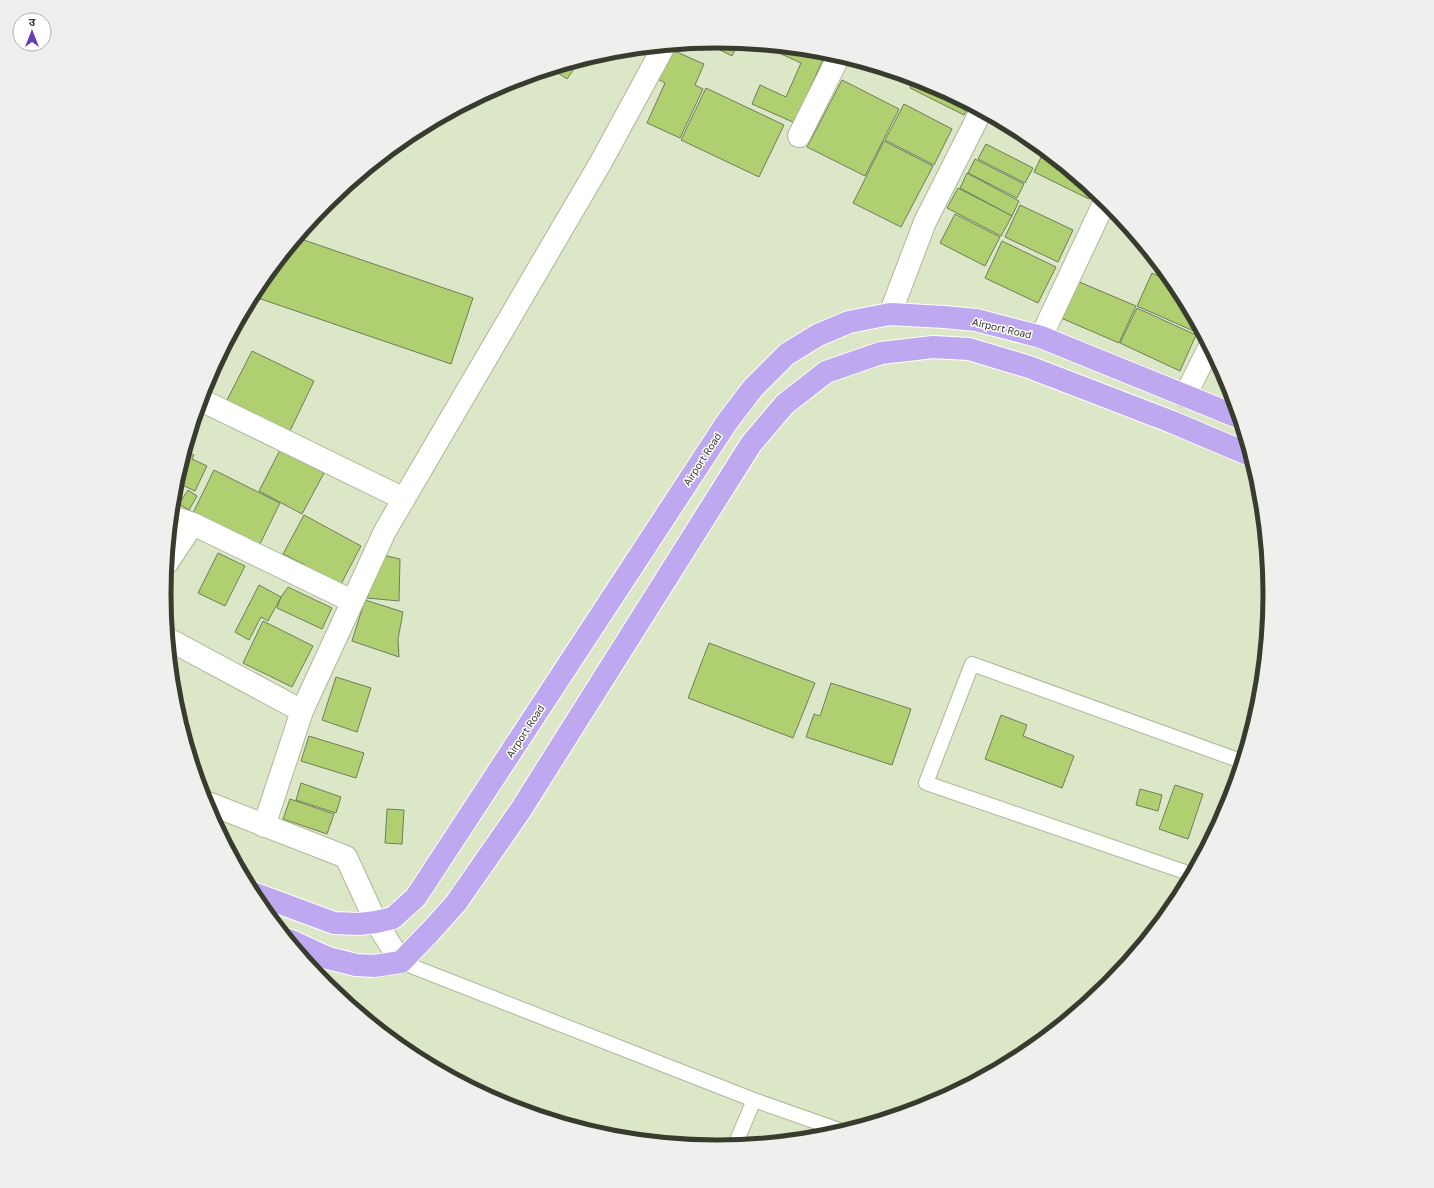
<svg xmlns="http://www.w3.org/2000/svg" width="1434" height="1188" font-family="'Golos Text','Noto Sans Devanagari',sans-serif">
<rect width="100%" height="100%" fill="#dbe7c6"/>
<!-- building -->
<g fill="#b0cf70" stroke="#717c5e">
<path d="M 717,41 L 738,43 L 732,56 L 704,42 Z"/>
<path d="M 781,47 L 826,52 L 795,123 L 752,104 L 760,85 L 786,97 L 801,63 L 779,53 Z"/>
<path d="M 670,49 L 704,64 L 695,85 L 703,89 L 680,138 L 647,123 L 665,83 L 656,78 Z"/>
<path d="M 580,60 L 567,79 L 552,69 Z"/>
<path d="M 914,79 L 929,83 L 969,105 L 964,115 L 910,88 Z"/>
<path d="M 842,80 L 899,109 L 865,176 L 807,147 Z"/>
<path d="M 706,88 L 784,125 L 759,177 L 681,140 Z"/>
<path d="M 904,104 L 952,129 L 934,165 L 885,140 Z"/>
<path d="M 884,141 L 933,166 L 901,227 L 853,203 Z"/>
<path d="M 986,144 L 1033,168 L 1025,183 L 978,159 Z"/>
<path d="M 1044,151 L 1093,191 L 1089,199 L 1034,172 Z"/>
<path d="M 975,159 L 1024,184 L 1017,198 L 968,173 Z"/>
<path d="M 967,173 L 1019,201 L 1012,216 L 960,188 Z"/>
<path d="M 958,188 L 1012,216 L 1001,236 L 947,208 Z"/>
<path d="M 1020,205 L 1073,230 L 1058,262 L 1005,237 Z"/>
<path d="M 955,214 L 1000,237 L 985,266 L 940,243 Z"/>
<path d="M 298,238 L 473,298 L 451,364 L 258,298 L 266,276 Z"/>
<path d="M 1002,241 L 1056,267 L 1038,303 L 985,278 Z"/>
<path d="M 1152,273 L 1173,283 L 1177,287 L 1200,329 L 1198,333 L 1137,306 Z"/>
<path d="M 1077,281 L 1136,306 L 1119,343 L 1061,318 Z"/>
<path d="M 1137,308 L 1196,335 L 1180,371 L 1120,343 Z"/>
<path d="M 252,351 L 314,381 L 288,435 L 225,404 Z"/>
<path d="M 280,450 L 324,473 L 302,514 L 259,491 Z"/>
<path d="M 185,451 L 194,455 L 192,459 L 207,466 L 195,491 L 180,484 L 174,497 L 175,486 Z"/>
<path d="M 214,470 L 280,503 L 259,546 L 193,513 Z"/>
<path d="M 188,490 L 197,496 L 189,510 L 179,504 Z"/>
<path d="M 304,515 L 361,546 L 341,584 L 302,571 L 305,565 L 283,554 Z"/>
<path d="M 170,530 L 176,532 L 169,546 Z"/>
<path d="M 218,553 L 245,566 L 225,606 L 198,593 Z"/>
<path d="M 382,555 L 400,559 L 399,601 L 367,598 Z"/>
<path d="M 259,585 L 281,597 L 268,621 L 261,617 L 249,640 L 235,632 Z"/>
<path d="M 288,587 L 332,608 L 322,629 L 277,608 L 281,597 Z"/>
<path d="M 365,600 L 403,612 L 398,639 L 399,657 L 352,641 Z"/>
<path d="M 263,621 L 313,646 L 292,687 L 243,663 Z"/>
<path d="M 709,643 L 815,683 L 793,738 L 688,698 Z"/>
<path d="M 336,677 L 371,688 L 357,732 L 322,720 Z"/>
<path d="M 831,683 L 911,709 L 892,765 L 806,737 L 814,714 L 820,716 Z"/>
<path d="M 1001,715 L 1027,725 L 1023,736 L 1074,756 L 1062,788 L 985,759 Z"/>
<path d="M 309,736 L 364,753 L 356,778 L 301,761 Z"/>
<path d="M 301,783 L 341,797 L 336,813 L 296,800 Z"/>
<path d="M 1175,785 L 1203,794 L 1188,839 L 1159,829 Z"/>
<path d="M 1140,789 L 1162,795 L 1158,811 L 1136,805 Z"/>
<path d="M 290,799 L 334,814 L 327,834 L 283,819 Z"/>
<path d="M 387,809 L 404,810 L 402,844 L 385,843 Z"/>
</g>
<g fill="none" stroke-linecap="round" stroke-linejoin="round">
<!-- lane casing -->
<g stroke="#acb898" stroke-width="16">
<g id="lane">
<path d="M 1191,874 L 926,783 L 972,664 L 1241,761"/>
<path d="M 401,962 L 754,1100 L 842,1131"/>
<path d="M 735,1145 L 754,1100"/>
</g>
</g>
<!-- street casing -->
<g stroke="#acb898" stroke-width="24">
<g id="street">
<path d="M 799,136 L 839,56"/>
<path d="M 890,314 L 925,222 L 981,111"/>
<path d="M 1041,337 L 1105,201"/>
<path d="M 1185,396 L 1209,348"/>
<path d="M 201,400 L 404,499"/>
<path d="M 172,517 L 193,524 L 352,601"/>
<path d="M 167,563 L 193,524"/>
<path d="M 168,639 L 302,711"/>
<path d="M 205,802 L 346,857 L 376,922 L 401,962"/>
<path d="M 264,826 L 302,711 L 385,531 L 601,162 L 664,46"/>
</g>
</g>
<!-- primary casing -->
<g stroke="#fff" stroke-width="24">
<g id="primary">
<path d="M 253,893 L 334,923 L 359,924 L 376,922 L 393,918 L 416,897 L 727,422 L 753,388 L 787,354 L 818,335 L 849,322 L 890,314 L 944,317 L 976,320 L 1041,337 L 1238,417"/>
<path d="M 289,940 L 328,958 L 356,965 L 374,966 L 401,962 L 430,932 L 456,903 L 520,811 L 751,444 L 785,404 L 826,372 L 881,353 L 933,347 L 969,349 L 1029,367 L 1172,422 L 1250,455"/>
</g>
</g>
<!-- lane -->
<use href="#lane" stroke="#fff" stroke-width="14"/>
<!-- street -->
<use href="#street" stroke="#fff" stroke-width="22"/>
<!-- primary -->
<use href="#primary" stroke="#bea9f0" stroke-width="22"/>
</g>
<g text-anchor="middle" stroke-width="3" stroke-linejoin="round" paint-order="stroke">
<!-- street labels -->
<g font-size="10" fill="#383c2f" stroke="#fff">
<text transform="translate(1002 328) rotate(13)" y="4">Airport Road</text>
<text transform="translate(702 459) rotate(-57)" y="4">Airport Road</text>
<text transform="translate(525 731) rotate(-57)" y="4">Airport Road</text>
</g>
</g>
<!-- crop -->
<path d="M0 0H1434V1188H0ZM171 594a546 546 0 1 1 1092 0a546 546 0 1 1-1092 0Z" fill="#efefee" fill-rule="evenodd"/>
<path fill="none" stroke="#383c2f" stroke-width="5" d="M171 594a546 546 0 1 1 1092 0a546 546 0 1 1-1092 0Z"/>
<!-- north arrow -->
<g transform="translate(32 32)"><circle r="19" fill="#ffffff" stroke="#afb1ac"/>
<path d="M0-3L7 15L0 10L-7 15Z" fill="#673db5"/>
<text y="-6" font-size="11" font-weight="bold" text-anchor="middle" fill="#383c2f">उ</text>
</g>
</svg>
